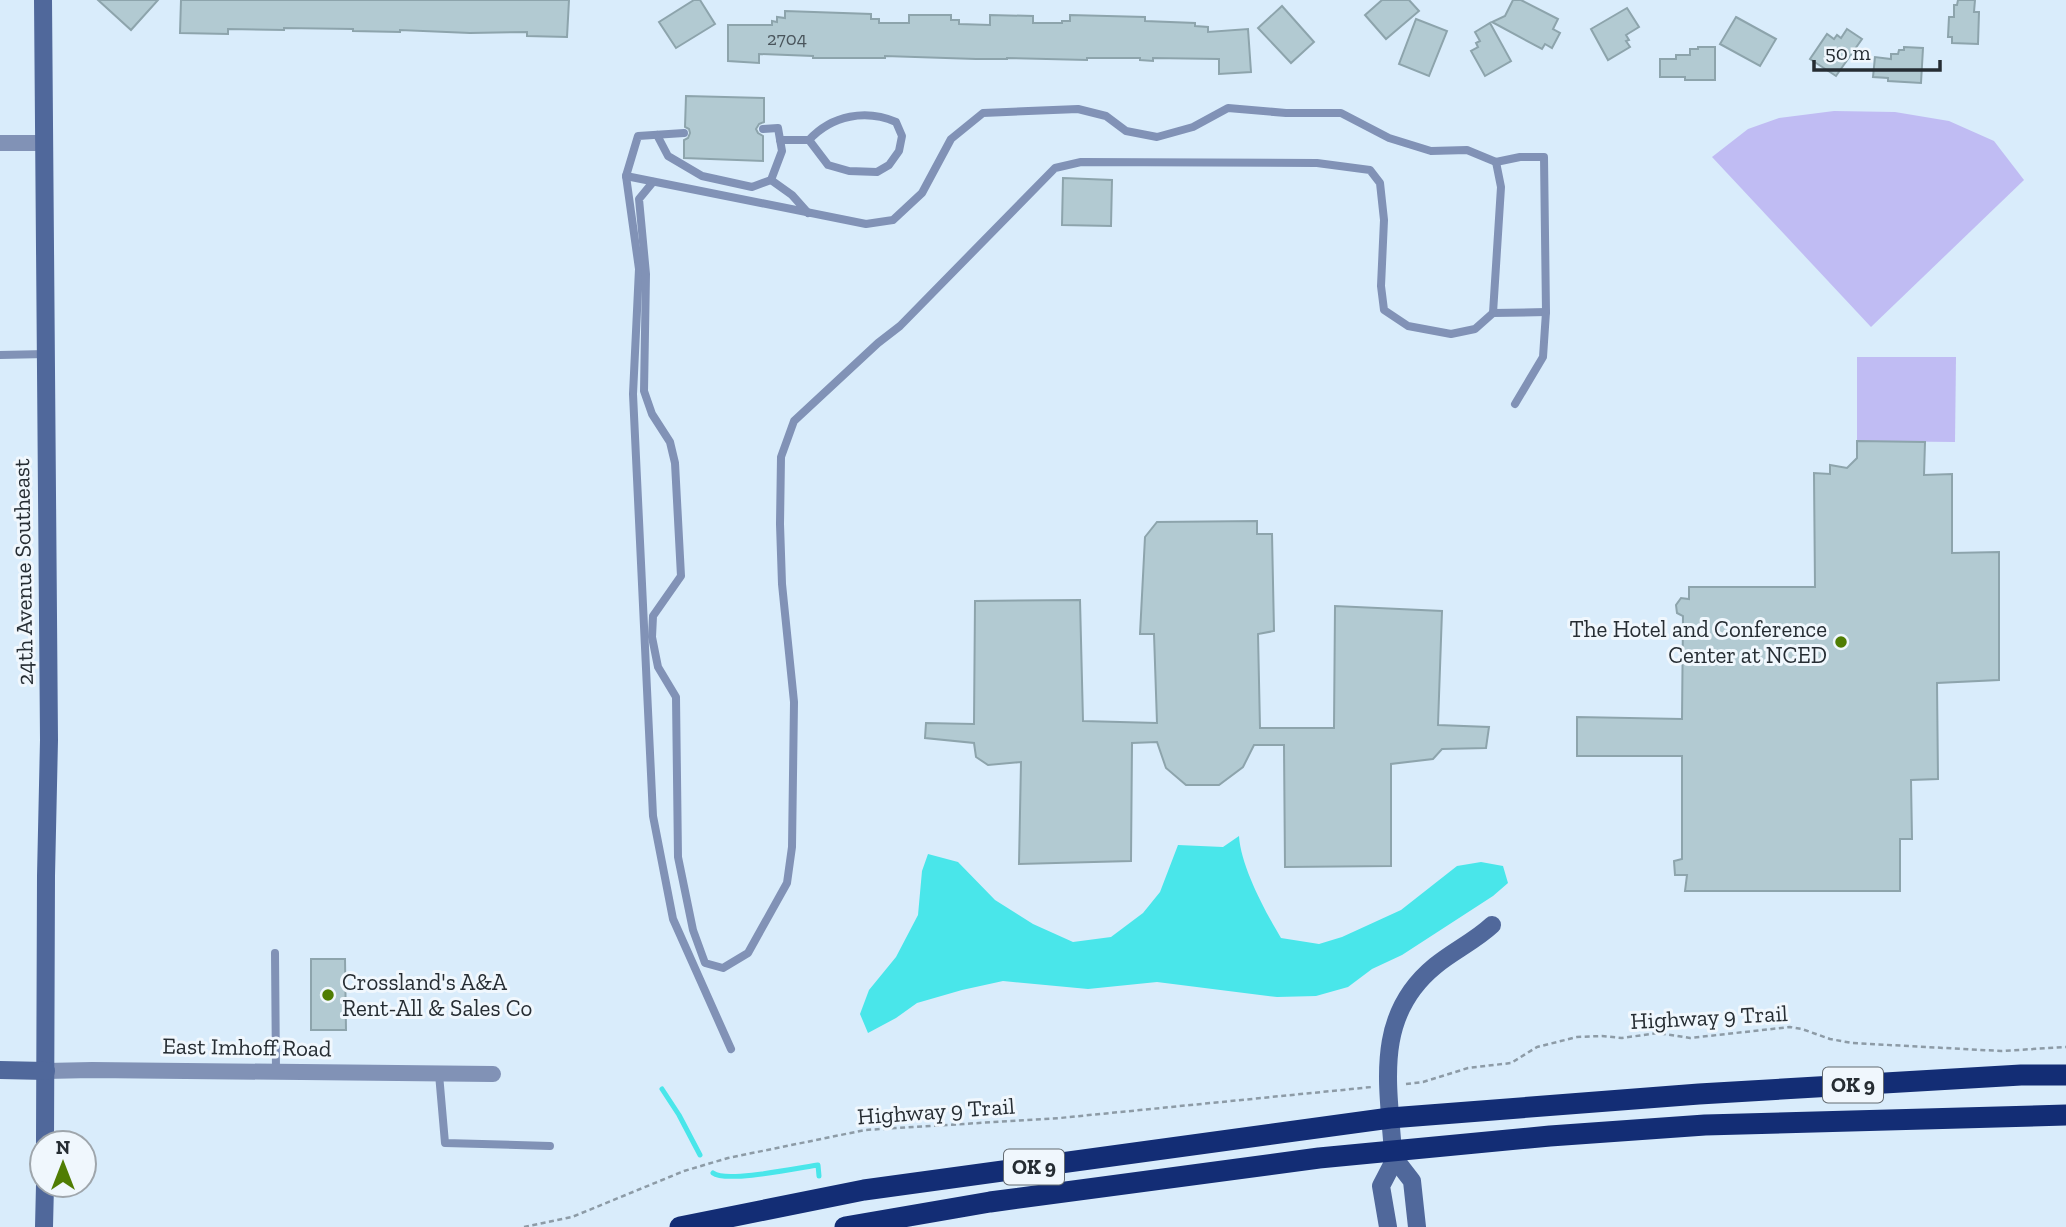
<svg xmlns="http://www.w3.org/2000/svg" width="2066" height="1227" font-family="'Zilla Slab',serif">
<rect width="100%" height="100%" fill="#d9ecfb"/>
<!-- green -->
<g fill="#c0bcf3">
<path d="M 1834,111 L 1895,112 L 1949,121 L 1994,141 L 2024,180 L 1871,327 L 1712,157 L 1748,129 L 1779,118 Z"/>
<path d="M 1857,357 L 1956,357 L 1955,442 L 1857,441 Z"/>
</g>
<!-- water -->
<path fill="#49e6ea" d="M 1239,836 C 1241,867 1265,911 1281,938 L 1319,944 L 1342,937 L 1401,910 L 1457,866 L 1481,862 L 1503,866 L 1508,883 L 1493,896 L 1402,955 L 1372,969 L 1348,987 L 1316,996 L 1277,997 L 1157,982 L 1088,989 L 1003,981 L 962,990 L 917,1003 L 896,1018 L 868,1033 L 860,1014 L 869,990 L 896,957 L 918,915 L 922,871 L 928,854 L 958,862 L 995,900 L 1033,924 L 1073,942 L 1111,937 L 1143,913 L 1160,892 L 1178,845 L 1223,847 Z"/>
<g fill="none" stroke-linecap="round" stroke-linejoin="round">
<!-- stream -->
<g stroke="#49e6ea" stroke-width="5">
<path d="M 662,1089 L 679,1115 L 700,1155"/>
<path d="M 713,1173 C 726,1183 798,1168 818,1165 L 819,1176"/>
</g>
</g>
<!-- building -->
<g fill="#b2cad2" stroke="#8da4ac" stroke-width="2">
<path d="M 98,0 L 158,0 L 131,30 Z"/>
<path d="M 181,0 L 569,0 L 567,37 L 527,36 L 527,32 L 470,33 L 400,30 L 400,32 L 353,31 L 353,29 L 284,28 L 284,30 L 228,29 L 228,34 L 180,33 Z"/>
<path d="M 694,0 L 700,0 L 715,24 L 676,48 L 659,22 Z"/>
<path d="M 1382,0 L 1409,0 L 1419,11 L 1386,39 L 1365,15 Z"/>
<path d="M 1513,0 L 1521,0 L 1558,19 L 1553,29 L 1560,33 L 1552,48 L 1545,44 L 1542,49 L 1492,22 L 1505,16 Z"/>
<path d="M 1958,0 L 1975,0 L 1974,12 L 1979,12 L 1978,44 L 1952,43 L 1952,37 L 1948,37 L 1949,17 L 1954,17 L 1954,5 L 1957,5 Z"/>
<path d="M 1282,6 L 1314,42 L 1291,63 L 1258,28 Z"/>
<path d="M 1627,8 L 1639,27 L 1626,35 L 1629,40 L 1626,41 L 1630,47 L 1608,60 L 1591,29 Z"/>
<path d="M 785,11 L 871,14 L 871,19 L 879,19 L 879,23 L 909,23 L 909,15 L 951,15 L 951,20 L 959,20 L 959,24 L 990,25 L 990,15 L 1033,16 L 1033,23 L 1062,23 L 1062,21 L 1070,21 L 1070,15 L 1145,17 L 1145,21 L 1195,23 L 1195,26 L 1208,27 L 1208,32 L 1248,29 L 1251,72 L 1219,74 L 1219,59 L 1153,58 L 1153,61 L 1140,60 L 1140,58 L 1087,58 L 1087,60 L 1007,58 L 1007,59 L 976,59 L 885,56 L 885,58 L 813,58 L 813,56 L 759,54 L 759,63 L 728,61 L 728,25 L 772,25 L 772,21 L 777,22 L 777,17 L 785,18 Z"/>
<path d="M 1736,17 L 1776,39 L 1760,66 L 1720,44 Z"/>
<path d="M 1416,19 L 1447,31 L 1429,76 L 1399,64 Z"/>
<path d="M 1490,23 L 1511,61 L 1485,76 L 1471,51 L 1478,47 L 1476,43 L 1480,41 L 1475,32 Z"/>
<path d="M 1847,29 L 1862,39 L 1836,76 L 1810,59 L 1827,34 L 1834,39 L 1837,35 L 1841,38 Z"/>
<path d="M 1698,47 L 1715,47 L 1715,80 L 1685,80 L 1685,77 L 1660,77 L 1660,59 L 1676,59 L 1676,55 L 1690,55 L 1690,49 L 1698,49 Z"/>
<path d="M 1904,47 L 1923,48 L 1921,83 L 1888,81 L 1888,78 L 1873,77 L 1875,57 L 1891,59 L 1891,54 L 1898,54 L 1899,50 L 1904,50 Z"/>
<path d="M 686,96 L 764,98 L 764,122 L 759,124 L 756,129 L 758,133 L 763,136 L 763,161 L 684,158 L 684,140 L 688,138 L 690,133 L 689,129 L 685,127 Z"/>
<path d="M 1063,178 L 1112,180 L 1111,226 L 1062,225 Z"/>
<path d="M 1857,441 L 1925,442 L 1924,475 L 1952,474 L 1952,553 L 1999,552 L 1999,680 L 1937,683 L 1938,779 L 1911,780 L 1912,839 L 1900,839 L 1900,891 L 1685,891 L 1687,875 L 1675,875 L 1674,861 L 1682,859 L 1682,756 L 1577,756 L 1577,717 L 1682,719 L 1683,616 L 1677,613 L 1676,605 L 1681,598 L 1689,599 L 1689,587 L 1815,587 L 1814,473 L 1830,474 L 1830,465 L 1847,468 L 1857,458 Z"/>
<path d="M 1257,521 L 1257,534 L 1272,534 L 1274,631 L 1258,634 L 1260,728 L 1334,728 L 1335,606 L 1442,611 L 1438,725 L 1489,727 L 1486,748 L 1442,749 L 1433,759 L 1391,764 L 1391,866 L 1285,867 L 1284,745 L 1254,745 L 1243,767 L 1219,785 L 1186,785 L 1166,768 L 1157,742 L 1132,743 L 1131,861 L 1019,864 L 1021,762 L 988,765 L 976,757 L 974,743 L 925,738 L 926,723 L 974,724 L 975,601 L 1080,600 L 1083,721 L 1157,723 L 1154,634 L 1140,634 L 1145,537 L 1157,522 Z"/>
<path d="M 311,959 L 345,959 L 346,1030 L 311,1030 Z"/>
</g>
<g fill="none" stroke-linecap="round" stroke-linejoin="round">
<!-- path -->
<g stroke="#8d9ba6" stroke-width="2.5" stroke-dasharray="5 3.5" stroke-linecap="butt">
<path d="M 1406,1084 L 1423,1082 L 1468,1068 L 1511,1063 L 1537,1047 L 1577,1037 L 1602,1036 L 1622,1038 L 1658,1033 L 1690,1038 L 1790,1027 L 1802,1029 L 1830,1039 L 1852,1043 L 2001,1051 L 2066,1047"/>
<path d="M 524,1227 L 572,1217 L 684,1171 L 728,1158 L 865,1130 L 1060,1118 L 1372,1087"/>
</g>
<!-- lane -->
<g stroke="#8192b6" stroke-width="8">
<path d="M 684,133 L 638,136 L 626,176 L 639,269 L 633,394 L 653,816 L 673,919 L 731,1049"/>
<path d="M 657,135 L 668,156 L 702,176 L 752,187 L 771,180 L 782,151 L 778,128 L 763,129"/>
<path d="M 780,140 L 809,140 L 828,165 L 849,171 L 877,172 L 889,165 L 899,151 L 902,136 L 896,122 C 866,109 832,115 809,140"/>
<path d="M 1496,162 L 1501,187 L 1493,313 L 1546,312"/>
<path d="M 626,176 L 866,224 L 893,220 L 922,193 L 951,139 L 983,113 L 1078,109 L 1106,116 L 1126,131 L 1157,137 L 1193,127 L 1228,108 L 1286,113 L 1341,113 L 1389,138 L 1431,151 L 1467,150 L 1496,162 L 1520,157 L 1544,157 L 1546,312 L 1543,357 L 1515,404"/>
<path d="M 771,180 L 792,195 L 808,213"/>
<path d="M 653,182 L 639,199 L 646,274 L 644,391 L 652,414 L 670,442 L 675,463 L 681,576 L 653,616 L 652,637 L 658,667 L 676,697 L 678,857 L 693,930 L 705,963 L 723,968 L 748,953 L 787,883 L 792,847 L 794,702 L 782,584 L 780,524 L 781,457 L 794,421 L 878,343 L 900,326 L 1055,168 L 1081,162 L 1317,163 L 1370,170 L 1380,183 L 1384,220 L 1381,286 L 1384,310 L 1408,326 L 1451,334 L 1475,329 L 1493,313"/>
<path d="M 0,355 L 46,354"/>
<path d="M 275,953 L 276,1072"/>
<path d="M 439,1074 L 445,1143 L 550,1146"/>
</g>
<!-- street -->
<g stroke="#8192b6" stroke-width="16">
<path d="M 0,143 L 44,143"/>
<path d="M 46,1071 L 92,1070 L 493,1074"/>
</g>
<!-- secondary -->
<g stroke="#50689b" stroke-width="18">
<path d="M 43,0 L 49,740 L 46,876 L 45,1143"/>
<path d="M 0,1070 L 46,1071"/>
<path d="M 44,1227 L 45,1185"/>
<path d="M 1388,1227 L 1381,1186 L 1395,1159"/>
<path d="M 1417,1227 L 1412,1181 L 1395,1159 L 1393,1152 C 1388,1083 1374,1016 1435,966 C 1453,951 1475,941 1492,925"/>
</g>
<!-- highway -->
<g stroke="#132d75" stroke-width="21">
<path d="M 680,1227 L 864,1190 L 1390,1118 L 1699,1094 L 2021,1075 L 2066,1075"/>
<path d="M 845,1227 L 990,1202 L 1319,1158 L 1550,1136 L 1705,1125 L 2066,1115"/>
</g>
</g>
<!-- markers -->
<g fill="#507d03" stroke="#f0f7fd" stroke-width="2.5">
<circle cx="1841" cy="642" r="7"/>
<circle cx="328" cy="995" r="7"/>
</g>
<g text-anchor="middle" stroke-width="6" stroke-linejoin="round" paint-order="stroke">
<!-- number labels -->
<g font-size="19" fill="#49545b">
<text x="787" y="45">2704</text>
</g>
<!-- shield labels -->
<g fill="#f0f7fd" stroke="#636a70" stroke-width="2">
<rect x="1823" y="1067.5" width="60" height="35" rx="5"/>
<rect x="1004" y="1149.5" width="60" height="35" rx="5"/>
</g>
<g font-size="21" font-weight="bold" fill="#262d33">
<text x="1853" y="1092">OK 9</text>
<text x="1034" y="1174">OK 9</text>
</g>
<!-- street labels -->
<g font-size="23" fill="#262d33" stroke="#f0f7fd">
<text transform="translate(23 572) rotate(-91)" y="8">24th Avenue Southeast</text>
<text transform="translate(1709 1017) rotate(-3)" y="8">Highway 9 Trail</text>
<text transform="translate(247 1047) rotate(1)" y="8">East Imhoff Road</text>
<text transform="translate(936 1111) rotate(-4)" y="8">Highway 9 Trail</text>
</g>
<!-- poi labels -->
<g font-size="23" fill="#262d33" stroke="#f0f7fd" text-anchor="end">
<text x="1827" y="637">The Hotel and Conference<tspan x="1827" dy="26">Center at NCED</tspan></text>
<text x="342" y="990" text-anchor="start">Crossland's A&amp;A<tspan x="342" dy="26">Rent-All &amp; Sales Co</tspan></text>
</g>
</g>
<!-- north arrow -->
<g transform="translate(63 1164)"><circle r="33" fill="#f0f7fd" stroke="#9fa6ac" stroke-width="2"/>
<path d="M0-5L12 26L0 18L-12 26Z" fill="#507d03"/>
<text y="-10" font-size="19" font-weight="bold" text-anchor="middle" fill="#262d33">N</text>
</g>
<!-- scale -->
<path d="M1814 60v10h126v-10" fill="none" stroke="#262d33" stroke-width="3.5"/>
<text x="1825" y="60" font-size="21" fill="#262d33" stroke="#f0f7fd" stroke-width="5" paint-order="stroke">50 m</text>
</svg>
